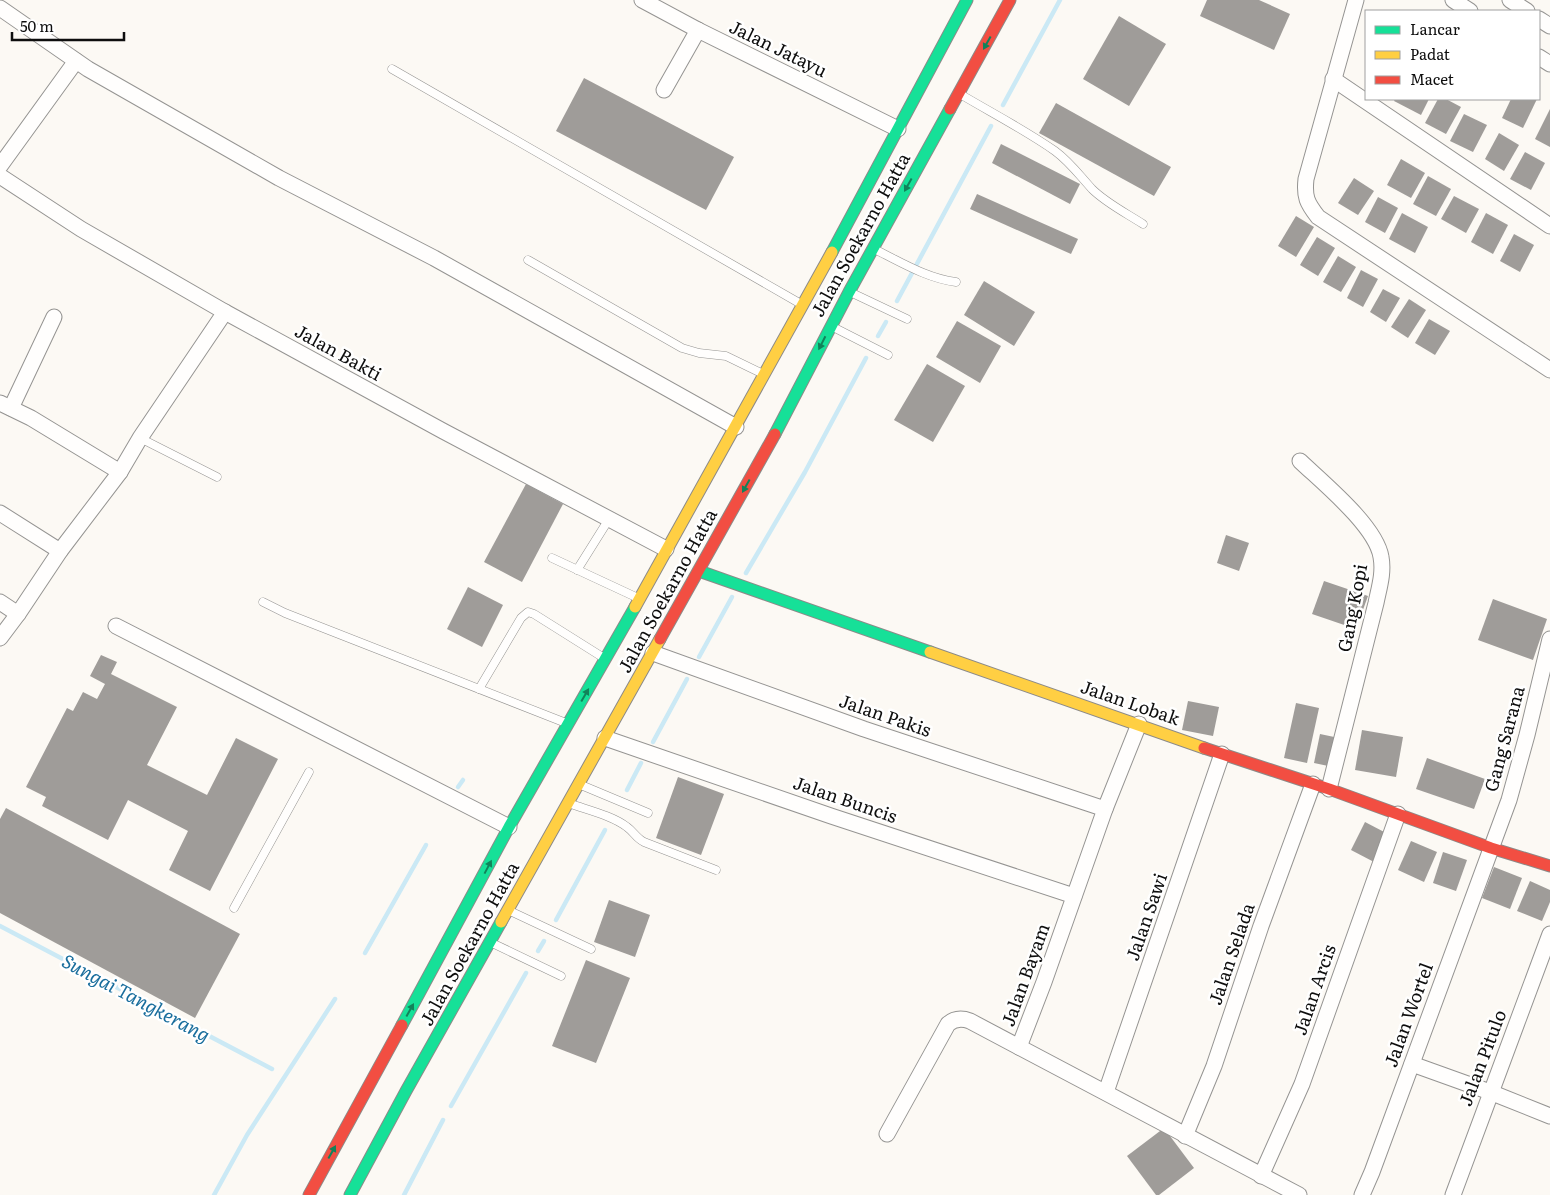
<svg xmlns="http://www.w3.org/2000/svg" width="1550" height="1195" font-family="Literata,serif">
<rect width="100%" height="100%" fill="#fcf9f4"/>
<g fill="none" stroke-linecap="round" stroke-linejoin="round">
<!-- stream -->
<g stroke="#cbe9f5" stroke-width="4.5">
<path d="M 1003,105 L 1060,0"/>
<path d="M 897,301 L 991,126"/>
<path d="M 878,336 L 886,322"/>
<path d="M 746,573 L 805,472 L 866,358"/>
<path d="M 699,657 L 732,597"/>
<path d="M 653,742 L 687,679"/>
<path d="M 458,787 L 463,780"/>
<path d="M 627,790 L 641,763"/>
<path d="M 556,920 L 605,830"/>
<path d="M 0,926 L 272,1069"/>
<path d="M 538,951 L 544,941"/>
<path d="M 365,953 L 426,845"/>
<path d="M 451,1106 L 526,973"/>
<path d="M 214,1195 L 247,1135 L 335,999"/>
<path d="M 404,1195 L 443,1120"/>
</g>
</g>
<!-- building -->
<g fill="#9f9c99">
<path d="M 1207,0 L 1259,0 L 1290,14 L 1274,50 L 1200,16 Z"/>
<path d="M 1119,16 L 1166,44 L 1129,106 L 1083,79 Z"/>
<path d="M 584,78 L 734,157 L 706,210 L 556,131 Z"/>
<path d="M 1395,99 L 1429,99 L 1421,115 L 1394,101 Z"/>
<path d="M 1438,99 L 1446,99 L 1461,107 L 1446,134 L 1425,123 Z"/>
<path d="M 1511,99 L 1537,99 L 1523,128 L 1502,118 Z"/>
<path d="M 1056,103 L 1171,167 L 1154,196 L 1039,133 Z"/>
<path d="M 1550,109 L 1550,147 L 1535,139 Z"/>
<path d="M 1464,114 L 1487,125 L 1473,152 L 1450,141 Z"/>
<path d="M 1499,133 L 1519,145 L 1504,171 L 1485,159 Z"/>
<path d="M 1001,144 L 1080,184 L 1070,204 L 992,163 Z"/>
<path d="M 1525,152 L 1545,163 L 1531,190 L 1510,179 Z"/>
<path d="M 1401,159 L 1425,173 L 1411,198 L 1387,185 Z"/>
<path d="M 1428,176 L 1451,189 L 1436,216 L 1413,204 Z"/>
<path d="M 1354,178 L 1374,191 L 1358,215 L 1338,203 Z"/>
<path d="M 977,194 L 1078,239 L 1071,254 L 970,209 Z"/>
<path d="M 1454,196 L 1479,209 L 1466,233 L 1441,219 Z"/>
<path d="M 1378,197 L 1398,208 L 1385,233 L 1365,222 Z"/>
<path d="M 1402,213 L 1428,227 L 1415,253 L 1389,239 Z"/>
<path d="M 1486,213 L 1508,225 L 1493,254 L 1471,242 Z"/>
<path d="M 1296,216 L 1314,227 L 1296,257 L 1278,246 Z"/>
<path d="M 1514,234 L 1534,245 L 1520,272 L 1500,261 Z"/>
<path d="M 1317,237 L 1335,248 L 1318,276 L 1300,265 Z"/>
<path d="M 1338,256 L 1356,267 L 1341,292 L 1323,282 Z"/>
<path d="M 1361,270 L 1378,279 L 1363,307 L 1347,298 Z"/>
<path d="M 984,281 L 1035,312 L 1014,346 L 964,315 Z"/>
<path d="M 1383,289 L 1400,298 L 1386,322 L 1370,312 Z"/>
<path d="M 1409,299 L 1426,310 L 1408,338 L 1391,327 Z"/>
<path d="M 1429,319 L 1450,331 L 1435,355 L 1415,343 Z"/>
<path d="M 957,321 L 1001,346 L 980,383 L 936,357 Z"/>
<path d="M 927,364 L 965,386 L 933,442 L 894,420 Z"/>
<path d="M 526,484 L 563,504 L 522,582 L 484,562 Z"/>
<path d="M 1226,535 L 1249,543 L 1239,571 L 1217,563 Z"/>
<path d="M 1324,581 L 1368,596 L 1356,629 L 1312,614 Z"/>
<path d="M 468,587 L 503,605 L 482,647 L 447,629 Z"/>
<path d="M 1493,599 L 1547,619 L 1533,660 L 1478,640 Z"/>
<path d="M 101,655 L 117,662 L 111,674 L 177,707 L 147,765 L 207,795 L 236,738 L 278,759 L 210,891 L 169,870 L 188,831 L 128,800 L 108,840 L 42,806 L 46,797 L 26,787 L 67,708 L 73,711 L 83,692 L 97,699 L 105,684 L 90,676 Z"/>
<path d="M 1188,701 L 1219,707 L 1213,736 L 1182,730 Z"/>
<path d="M 1296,703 L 1319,708 L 1307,763 L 1284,758 Z"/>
<path d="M 1362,730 L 1403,737 L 1396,777 L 1355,770 Z"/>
<path d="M 1320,734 L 1339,738 L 1333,767 L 1314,763 Z"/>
<path d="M 1427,758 L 1485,779 L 1474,809 L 1416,789 Z"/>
<path d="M 678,777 L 724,794 L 701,855 L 656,838 Z"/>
<path d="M 6,808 L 240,934 L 195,1018 L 0,913 L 0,819 Z"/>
<path d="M 1365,822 L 1388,834 L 1374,862 L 1351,850 Z"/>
<path d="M 1411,841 L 1437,852 L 1424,882 L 1398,870 Z"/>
<path d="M 1443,852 L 1467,860 L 1456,891 L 1433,883 Z"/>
<path d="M 1494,867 L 1522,878 L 1510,909 L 1482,898 Z"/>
<path d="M 1530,881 L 1550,890 L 1550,902 L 1542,921 L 1517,911 Z"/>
<path d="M 609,900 L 650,915 L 635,957 L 594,942 Z"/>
<path d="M 586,960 L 630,978 L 596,1063 L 552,1046 Z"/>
<path d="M 1164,1128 L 1194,1168 L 1159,1195 L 1156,1195 L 1127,1156 Z"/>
</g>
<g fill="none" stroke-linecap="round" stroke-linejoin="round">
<!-- lane casing -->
<g stroke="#959492" stroke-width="9">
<g id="lane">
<path d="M 392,69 L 801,304"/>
<path d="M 960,94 C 992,113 1025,130 1055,151 C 1070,162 1080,176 1092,189 C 1106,203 1126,213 1143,224"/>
<path d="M 874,249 C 901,262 926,278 956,282"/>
<path d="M 528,260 L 682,348 L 699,353 L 726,356 L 763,374"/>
<path d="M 850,292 L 907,319"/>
<path d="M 833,327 L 888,355"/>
<path d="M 140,438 L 217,477"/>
<path d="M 552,558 L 638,598"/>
<path d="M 577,570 L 609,519"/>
<path d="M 263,602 L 285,613 L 566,723"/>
<path d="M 479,689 L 521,618 L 528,612 L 534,614 L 604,658"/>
<path d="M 581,785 L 648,813"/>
<path d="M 571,804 C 588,810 613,816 627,827 C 634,832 636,838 644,842 L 716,870"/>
<path d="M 234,908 L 309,772"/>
<path d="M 510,911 L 591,949"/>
<path d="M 492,943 L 561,976"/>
</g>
</g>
<!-- street casing -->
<g stroke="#959492" stroke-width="17">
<g id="street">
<path d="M 642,0 L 698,30 L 898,129"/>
<path d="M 1356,0 L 1306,179 C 1304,197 1307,203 1318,217 L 1550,370"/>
<path d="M 1453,0 L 1470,11"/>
<path d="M 1510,0 L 1527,11"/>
<path d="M 0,8 L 88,69 L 279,178 L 434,258 L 736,427"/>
<path d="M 1539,19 L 1550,26"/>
<path d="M 1539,57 L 1550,64"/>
<path d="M 1333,79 L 1550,226"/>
<path d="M 664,90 L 698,30"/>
<path d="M 0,166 L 76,61"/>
<path d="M 0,176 L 81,229 L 225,312 L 443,431 L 666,549"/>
<path d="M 0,403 L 31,418 L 120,472"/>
<path d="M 11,408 L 54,317"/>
<path d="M 1300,461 C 1323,483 1376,526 1381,557 C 1384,573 1379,588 1376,603 L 1329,789"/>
<path d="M 0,513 L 60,551"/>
<path d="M 0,602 L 18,614"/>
<path d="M 116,626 L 509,827"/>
<path d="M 0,638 L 18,614 L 60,551 L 120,472 L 140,438 L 225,312"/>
<path d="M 653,653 L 864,729 L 1105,809"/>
<path d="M 605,738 L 831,816 L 1074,896"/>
<path d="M 1019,1047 L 1299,1195"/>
<path d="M 1412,1064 L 1490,1092 L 1550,1116"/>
<path d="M 1106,1092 L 1222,754"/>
<path d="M 887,1134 L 948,1024 C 955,1018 962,1018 970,1021 L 1019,1047 L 1044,982 L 1105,809 L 1139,724"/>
<path d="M 1185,1136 L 1214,1066 L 1261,926 L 1313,784"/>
<path d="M 1261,1176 L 1302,1084 L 1398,814"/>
<path d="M 1362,1195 L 1372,1172 L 1509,800 L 1527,735 L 1550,639"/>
<path d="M 1453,1195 L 1550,934"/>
</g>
</g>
<!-- fast casing -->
<g stroke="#8c8a88" stroke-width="13">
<g id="fast">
<path d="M 832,252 L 967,0"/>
<path d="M 775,434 L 849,292 L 950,109"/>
<path d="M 699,571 L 930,652"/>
<path d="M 402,1025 L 509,827 L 635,607"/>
<path d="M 350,1195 L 406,1091 L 501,922"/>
</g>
</g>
<!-- slow casing -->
<g stroke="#8c8a88" stroke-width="13">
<g id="slow">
<path d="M 635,607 L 832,252"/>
<path d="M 930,652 L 1204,748"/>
<path d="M 501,922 L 660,639"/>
</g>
</g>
<!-- jam casing -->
<g stroke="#8c8a88" stroke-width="13">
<g id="jam">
<path d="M 950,109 L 1010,0"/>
<path d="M 660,639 L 775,434"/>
<path d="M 1204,748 L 1329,789 L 1491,848 L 1550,866"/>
<path d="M 309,1195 L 402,1025"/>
</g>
</g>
<!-- lane -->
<use href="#lane" stroke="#fffefd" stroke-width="8"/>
<!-- street -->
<use href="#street" stroke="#fffefd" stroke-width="15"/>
<!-- fast -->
<use href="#fast" stroke="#16e098" stroke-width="11"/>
<!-- slow -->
<use href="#slow" stroke="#ffcf43" stroke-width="11"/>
<!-- jam -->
<use href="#jam" stroke="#f24e42" stroke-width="11"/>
</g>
<!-- one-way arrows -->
<defs><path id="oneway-solid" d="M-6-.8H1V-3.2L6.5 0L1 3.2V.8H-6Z" transform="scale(1.25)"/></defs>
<g fill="#12825a">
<use href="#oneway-solid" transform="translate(987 43) rotate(119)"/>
<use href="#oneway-solid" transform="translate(908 185) rotate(119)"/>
<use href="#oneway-solid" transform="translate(822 343) rotate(117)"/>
<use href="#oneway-solid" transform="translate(746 486) rotate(119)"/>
<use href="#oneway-solid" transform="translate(585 695) rotate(-60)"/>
<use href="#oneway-solid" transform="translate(488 867) rotate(-62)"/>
<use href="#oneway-solid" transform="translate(410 1010) rotate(-61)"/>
<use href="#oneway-solid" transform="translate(332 1152) rotate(-61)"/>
</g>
<g text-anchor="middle" stroke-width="5" stroke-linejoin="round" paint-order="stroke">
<!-- street labels -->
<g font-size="18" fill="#0e0e0e" stroke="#fff">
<text transform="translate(778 49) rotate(26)" y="6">Jalan Jatayu</text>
<text transform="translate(861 235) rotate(-61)" y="6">Jalan Soekarno Hatta</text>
<text transform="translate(338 353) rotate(29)" y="6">Jalan Bakti</text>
<text transform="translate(668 591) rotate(-61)" y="6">Jalan Soekarno Hatta</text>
<text transform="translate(1353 608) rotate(-79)" y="6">Gang Kopi</text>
<text transform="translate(1130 703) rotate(19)" y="6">Jalan Lobak</text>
<text transform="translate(885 716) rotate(19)" y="6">Jalan Pakis</text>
<text transform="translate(1505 739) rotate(-75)" y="6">Gang Sarana</text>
<text transform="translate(845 800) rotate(19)" y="6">Jalan Buncis</text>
<text transform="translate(1147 917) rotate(-71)" y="6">Jalan Sawi</text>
<text transform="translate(470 944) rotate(-61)" y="6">Jalan Soekarno Hatta</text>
<text transform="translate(1232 954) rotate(-71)" y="6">Jalan Selada</text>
<text transform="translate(1026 975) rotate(-70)" y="6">Jalan Bayam</text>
<text transform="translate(1315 990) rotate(-71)" y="6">Jalan Arcis</text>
<text transform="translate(1409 1015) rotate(-70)" y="6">Jalan Wortel</text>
<text transform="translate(1483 1058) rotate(-69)" y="6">Jalan Pitulo</text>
</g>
<!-- water labels -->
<g font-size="19" font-style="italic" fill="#1a6e9d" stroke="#fff">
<text transform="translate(136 998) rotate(28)" y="7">Sungai Tangkerang</text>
</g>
</g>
<!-- legend -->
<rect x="1365" y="10" width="175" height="90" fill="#ffffff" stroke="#9f9f9f"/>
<rect x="1375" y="26" width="25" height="8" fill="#16e098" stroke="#9f9f9f"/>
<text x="1410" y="35" font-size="15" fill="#0e0e0e">Lancar</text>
<rect x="1375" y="51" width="25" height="8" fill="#ffcf43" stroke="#9f9f9f"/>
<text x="1410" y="60" font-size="15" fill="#0e0e0e">Padat</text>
<rect x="1375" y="76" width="25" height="8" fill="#f24e42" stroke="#9f9f9f"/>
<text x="1410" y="85" font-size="15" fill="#0e0e0e">Macet</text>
<!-- scale -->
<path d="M12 32v8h112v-8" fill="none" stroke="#0e0e0e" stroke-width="2.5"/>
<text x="20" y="32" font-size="15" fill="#0e0e0e" stroke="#ffffff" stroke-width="4" paint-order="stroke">50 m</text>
</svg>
